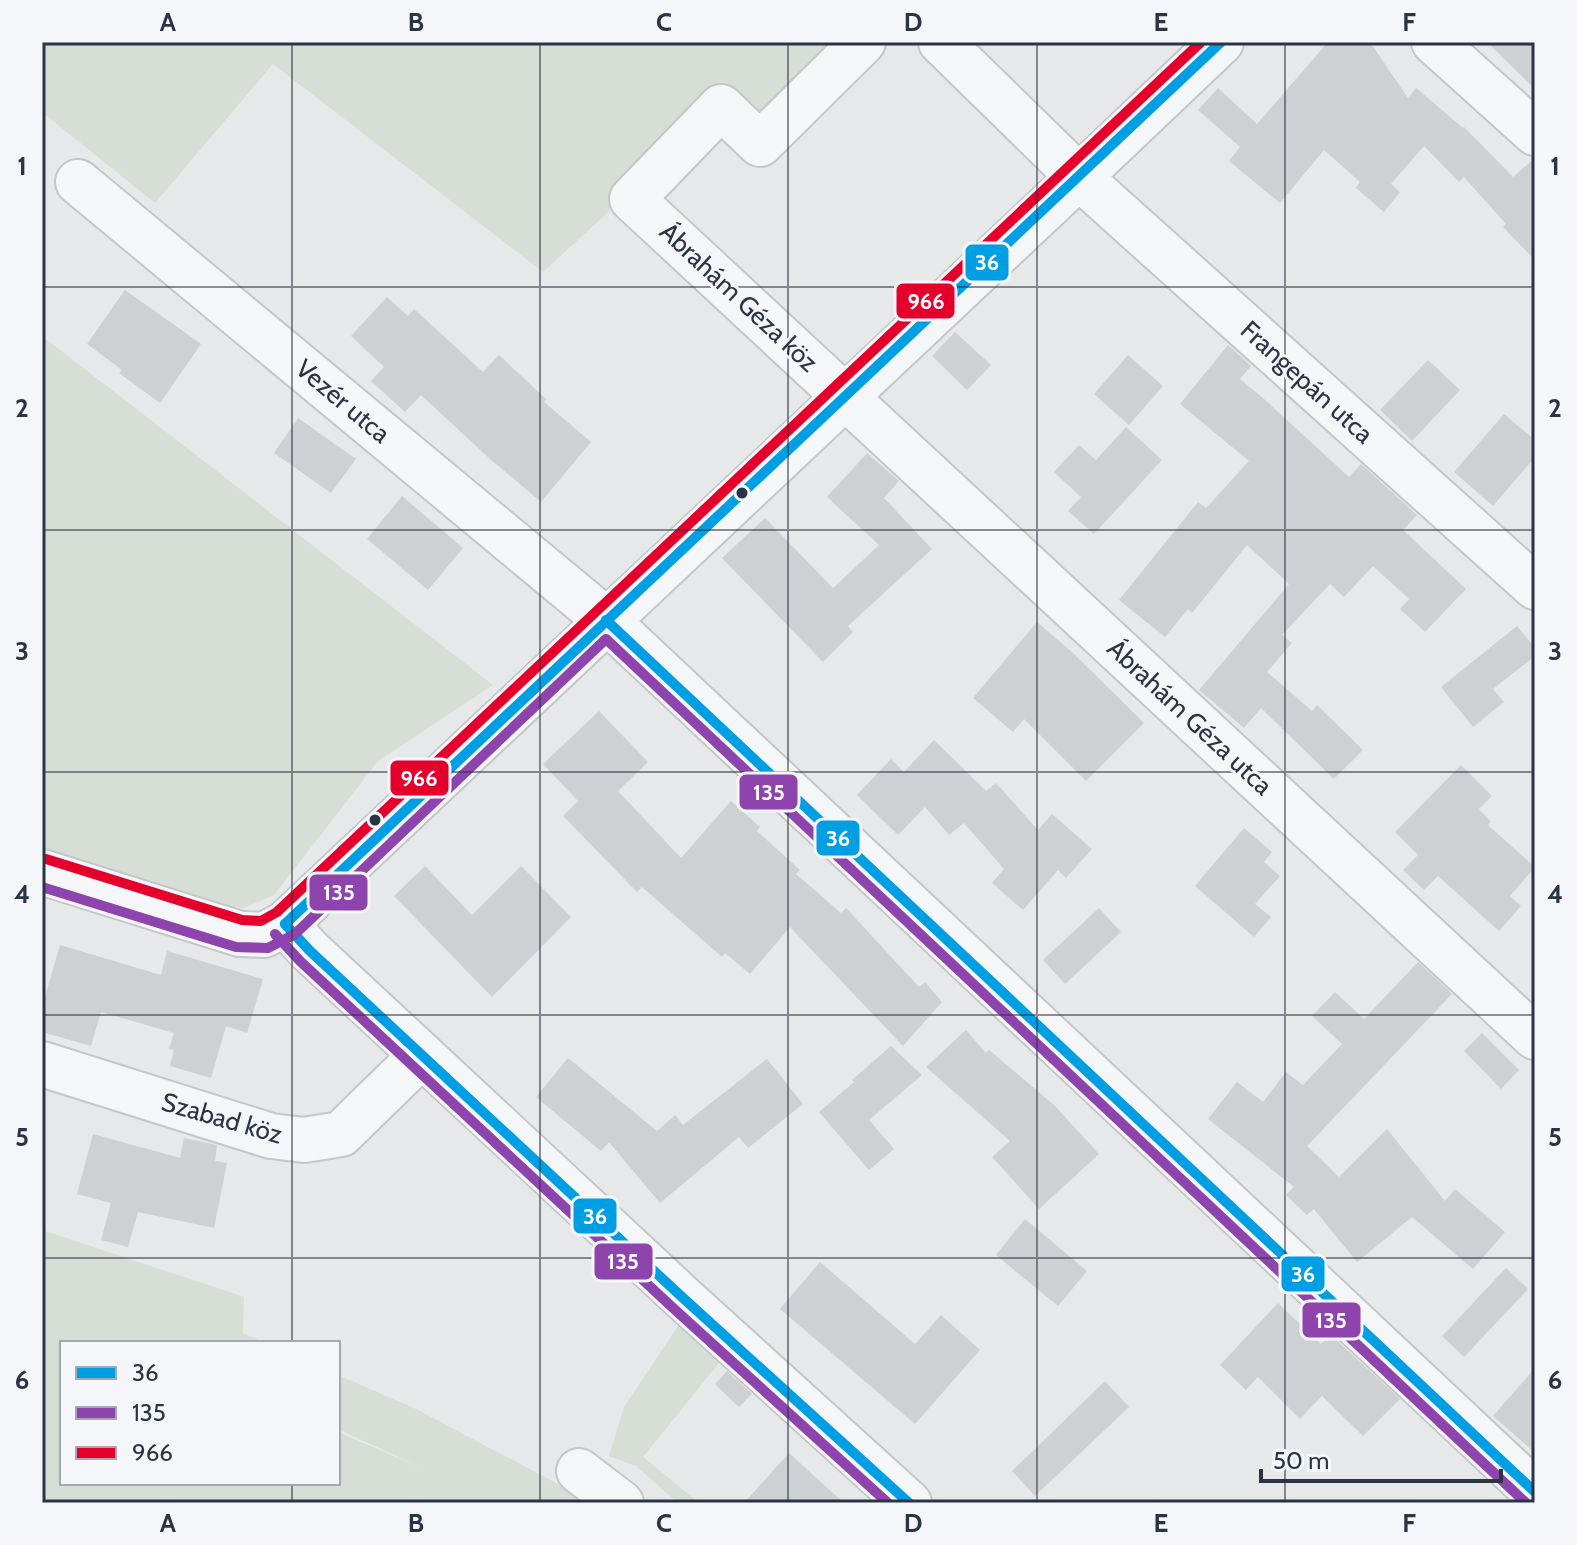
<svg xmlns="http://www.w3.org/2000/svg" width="1577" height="1545" font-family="Cabin,sans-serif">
<rect width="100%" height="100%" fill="#e6e8ea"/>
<!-- green -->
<g fill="#d6ded6">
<path d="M 42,42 L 863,42 L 760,144 L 721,108 L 543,272 L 273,64 L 155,203 L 42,112 Z"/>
<path d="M 42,336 L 493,685 L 378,761 L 274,895 L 244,908 L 220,906 L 42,848 Z"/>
<path d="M 42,1230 L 244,1297 L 243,1333 L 266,1343 L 132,1343 L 123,1340 L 128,1343 L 62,1343 L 62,1483 L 338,1483 L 338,1432 L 424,1469 L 338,1429 L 338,1375 L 416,1409 L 594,1503 L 42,1503 Z"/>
<path d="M 682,1320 L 723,1358 L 643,1457 L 699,1503 L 678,1503 L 636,1466 L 609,1456 L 624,1407 Z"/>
</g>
<!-- building -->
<g fill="#ced0d3">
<path d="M 1328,42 L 1366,42 L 1374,48 L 1408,98 L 1416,88 L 1463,128 L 1464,127 L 1513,177 L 1535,158 L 1535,260 L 1503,227 L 1506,224 L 1464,177 L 1459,182 L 1424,146 L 1391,184 L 1400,192 L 1384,212 L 1356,188 L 1360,182 L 1324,150 L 1280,203 L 1229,161 L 1240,147 L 1198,110 L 1218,88 L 1257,124 Z"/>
<path d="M 1487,42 L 1535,42 L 1535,89 Z"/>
<path d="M 125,290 L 201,344 L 160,403 L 119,373 L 122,370 L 87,344 Z"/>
<path d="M 387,297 L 408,316 L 414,309 L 483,372 L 499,355 L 546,399 L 544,402 L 591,442 L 541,502 L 489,458 L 421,395 L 405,412 L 371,381 L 384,367 L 351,336 Z"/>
<path d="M 955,332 L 991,365 L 967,390 L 932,356 Z"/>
<path d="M 1228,345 L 1251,366 L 1240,379 L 1264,399 L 1349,477 L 1361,464 L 1417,515 L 1403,530 L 1466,589 L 1425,632 L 1400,609 L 1409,599 L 1373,566 L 1344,597 L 1330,584 L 1282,635 L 1292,643 L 1267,672 L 1312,711 L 1317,705 L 1363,750 L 1334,779 L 1261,708 L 1244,728 L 1199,690 L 1289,584 L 1247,545 L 1192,613 L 1188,609 L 1165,637 L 1119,600 L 1198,502 L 1206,508 L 1249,461 L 1180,404 Z"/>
<path d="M 1128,355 L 1163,386 L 1129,425 L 1094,394 Z"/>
<path d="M 1428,360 L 1460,390 L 1412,441 L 1380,410 Z"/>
<path d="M 1504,414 L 1535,440 L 1535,457 L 1493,506 L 1454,472 Z"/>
<path d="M 298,418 L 356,459 L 331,493 L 274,453 Z"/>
<path d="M 1126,427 L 1162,460 L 1094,534 L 1068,511 L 1081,497 L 1054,472 L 1079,445 L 1096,460 Z"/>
<path d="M 867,453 L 899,481 L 884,498 L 932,549 L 848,626 L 853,632 L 823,662 L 722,558 L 765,518 L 833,588 L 879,545 L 827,497 Z"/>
<path d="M 402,496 L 463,548 L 428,590 L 367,539 Z"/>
<path d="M 1037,622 L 1072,652 L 1144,723 L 1086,781 L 1024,719 L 1013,732 L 973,698 Z"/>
<path d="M 1517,626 L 1535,648 L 1535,656 L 1493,689 L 1504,702 L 1473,727 L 1441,687 Z"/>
<path d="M 599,711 L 648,762 L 618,791 L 681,858 L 731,801 L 760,827 L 757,831 L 800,870 L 796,874 L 841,913 L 846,908 L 919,987 L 925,982 L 942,1002 L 903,1046 L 790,927 L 750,974 L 725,953 L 722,957 L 642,887 L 637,892 L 563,816 L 578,801 L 543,764 Z"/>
<path d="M 934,740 L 986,791 L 996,783 L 1038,830 L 1052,814 L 1092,849 L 1066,878 L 1058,870 L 1023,910 L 992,883 L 1004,869 L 964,823 L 949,835 L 925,807 L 898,835 L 857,795 L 891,759 L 904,772 Z"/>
<path d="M 1461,765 L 1492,796 L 1479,809 L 1491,822 L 1488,825 L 1535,867 L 1510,896 L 1521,906 L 1499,931 L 1438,876 L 1424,890 L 1403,870 L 1418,855 L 1395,832 Z"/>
<path d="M 1244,828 L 1272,852 L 1264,862 L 1280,876 L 1255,904 L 1271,917 L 1254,937 L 1195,886 Z"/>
<path d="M 425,866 L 472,915 L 521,866 L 571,917 L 492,997 L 394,896 Z"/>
<path d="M 1099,908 L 1121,932 L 1065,984 L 1043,960 Z"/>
<path d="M 60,945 L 161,975 L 167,951 L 263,979 L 247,1033 L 226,1026 L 211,1078 L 170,1066 L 174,1050 L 169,1049 L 174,1033 L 101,1012 L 91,1046 L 42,1032 L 42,1007 Z"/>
<path d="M 1418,962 L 1452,994 L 1307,1146 L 1339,1177 L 1387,1129 L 1445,1201 L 1455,1189 L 1505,1232 L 1473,1269 L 1412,1217 L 1357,1262 L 1314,1209 L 1307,1215 L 1286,1195 L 1294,1187 L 1208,1119 L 1237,1082 L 1263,1102 L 1286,1072 L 1303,1085 L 1342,1044 L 1312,1016 L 1335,992 L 1364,1019 Z"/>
<path d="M 966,1030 L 986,1053 L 989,1050 L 1054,1105 L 1099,1154 L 1039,1209 L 992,1157 L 1010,1141 L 926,1067 Z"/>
<path d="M 1482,1033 L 1519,1070 L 1501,1089 L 1464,1051 Z"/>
<path d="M 891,1046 L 922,1075 L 869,1120 L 894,1149 L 869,1170 L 819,1112 L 854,1082 L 852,1080 Z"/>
<path d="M 568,1058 L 657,1131 L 675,1115 L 683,1125 L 767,1059 L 803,1104 L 748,1148 L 739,1137 L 660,1203 L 609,1142 L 601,1151 L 536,1097 Z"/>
<path d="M 93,1134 L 180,1158 L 184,1138 L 217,1145 L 215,1161 L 227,1163 L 214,1228 L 138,1212 L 128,1247 L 101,1240 L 111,1203 L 77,1194 Z"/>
<path d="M 1025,1219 L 1087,1271 L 1058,1306 L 996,1255 Z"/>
<path d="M 820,1262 L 915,1344 L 941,1315 L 980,1350 L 915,1424 L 780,1309 Z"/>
<path d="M 1506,1268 L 1528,1289 L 1464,1357 L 1442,1336 Z"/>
<path d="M 1278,1303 L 1321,1344 L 1331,1335 L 1400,1399 L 1363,1436 L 1322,1396 L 1300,1419 L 1258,1377 L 1246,1390 L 1220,1365 Z"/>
<path d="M 1535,1368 L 1535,1453 L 1493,1416 Z"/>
<path d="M 727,1371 L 752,1394 L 739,1407 L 715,1384 Z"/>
<path d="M 1105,1381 L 1129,1407 L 1035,1496 L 1012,1471 Z"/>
<path d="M 789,1453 L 844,1503 L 744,1503 Z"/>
</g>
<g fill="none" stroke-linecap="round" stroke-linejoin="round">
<!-- minor casing -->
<g stroke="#c4c6c8" stroke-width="48">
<g id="minor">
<path d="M 863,42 L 760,144 L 721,107 L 632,199 L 1535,1037"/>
<path d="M 941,42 L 1079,177 L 1535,587"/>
<path d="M 1434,42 L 1535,133"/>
<path d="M 78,182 L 606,620 L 1535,1492"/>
<path d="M 42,872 L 240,934 L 264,935 L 285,924 L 1079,177 L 1221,42"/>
<path d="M 285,924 L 310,951 L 682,1297 L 909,1503"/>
<path d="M 42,1064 L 271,1136 L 304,1140 L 341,1134 L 422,1055"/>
<path d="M 579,1471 L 621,1503"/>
</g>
</g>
<!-- minor -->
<use href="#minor" stroke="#f5f6f7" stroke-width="44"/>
<!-- bus-1 casing -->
<g stroke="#f4f6f9" stroke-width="16">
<g id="bus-1">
<path d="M 606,620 L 1535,1492"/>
<path d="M 285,924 L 1221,42"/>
<path d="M 285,924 L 310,951 L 682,1297 L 909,1503"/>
</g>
</g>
<!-- bus-2 casing -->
<g stroke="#f4f6f9" stroke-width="16">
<g id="bus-2">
<path d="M 42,887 L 236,947 L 268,948 L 295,934 L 606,639 L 1525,1502"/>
<path d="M 275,934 L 300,961 L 672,1307 L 888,1503"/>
</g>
</g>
<!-- bus-3 casing -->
<g stroke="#f4f6f9" stroke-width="16">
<path id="bus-3" d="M 46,859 L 242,920 L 261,921 L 277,912 L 1201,42"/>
</g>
<!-- bus-1 -->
<use href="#bus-1" stroke="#009ee3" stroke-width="10"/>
<!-- bus-2 -->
<use href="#bus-2" stroke="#8e44ad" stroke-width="10"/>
<!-- bus-3 -->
<use href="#bus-3" stroke="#e4002b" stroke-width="10"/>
</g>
<!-- grid -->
<path fill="none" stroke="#2b3445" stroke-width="2" stroke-opacity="0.55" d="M 292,42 L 292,1343M 540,42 L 540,1503M 788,42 L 788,1503M 1037,42 L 1037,1503M 1285,42 L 1285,1503M 42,287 L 1535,287M 42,530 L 1535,530M 42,772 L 1535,772M 42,1015 L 1535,1015M 42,1258 L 1535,1258M 292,1483 L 292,1503"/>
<!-- markers -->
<g fill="#2b3445" stroke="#f4f6f9" stroke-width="3">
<circle cx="742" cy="493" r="7"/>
<circle cx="375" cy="820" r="7"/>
</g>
<g text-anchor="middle" stroke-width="6" stroke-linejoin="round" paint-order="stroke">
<!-- street labels -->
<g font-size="26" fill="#2b3445" stroke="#f4f6f9">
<text transform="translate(739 297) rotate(43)" y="9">Ábrahám Géza köz</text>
<text transform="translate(1307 382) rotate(42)" y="9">Frangepán utca</text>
<text transform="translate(343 401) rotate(40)" y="9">Vezér utca</text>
<text transform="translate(1190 717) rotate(43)" y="9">Ábrahám Géza utca</text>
<text transform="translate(222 1118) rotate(16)" y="9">Szabad köz</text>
</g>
</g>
<g stroke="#f4f6f9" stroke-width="3">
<rect x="964" y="243" width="46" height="39" rx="8" fill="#009ee3"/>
<rect x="895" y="282" width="61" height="38" rx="8" fill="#e4002b"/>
<rect x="389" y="759" width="61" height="38" rx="8" fill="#e4002b"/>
<rect x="738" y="773" width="61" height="38" rx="8" fill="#8e44ad"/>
<rect x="815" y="819" width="46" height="38" rx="8" fill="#009ee3"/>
<rect x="308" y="873" width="61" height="39" rx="8" fill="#8e44ad"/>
<rect x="572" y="1197" width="46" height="38" rx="8" fill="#009ee3"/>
<rect x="593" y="1242" width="61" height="39" rx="8" fill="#8e44ad"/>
<rect x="1280" y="1255" width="46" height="38" rx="8" fill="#009ee3"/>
<rect x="1301" y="1301" width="61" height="38" rx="8" fill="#8e44ad"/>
</g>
<g font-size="22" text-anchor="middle" font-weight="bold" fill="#fff">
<text x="987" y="270">36</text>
<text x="926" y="309">966</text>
<text x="419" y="786">966</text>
<text x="769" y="800">135</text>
<text x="838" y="846">36</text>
<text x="339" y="900">135</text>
<text x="595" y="1224">36</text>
<text x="623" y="1269">135</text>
<text x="1303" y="1282">36</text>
<text x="1331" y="1328">135</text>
</g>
<!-- border -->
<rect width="1577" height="1545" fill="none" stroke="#f4f6f9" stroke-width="88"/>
<!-- legend -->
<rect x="60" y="1341" width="280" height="144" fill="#f4f6f9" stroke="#a4a8b1" stroke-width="2"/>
<rect x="76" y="1367" width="40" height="12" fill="#009ee3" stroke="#a4a8b1" stroke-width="2"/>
<text x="132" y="1381" font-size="24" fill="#2b3445">36</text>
<rect x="76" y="1407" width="40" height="12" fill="#8e44ad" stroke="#a4a8b1" stroke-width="2"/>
<text x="132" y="1421" font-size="24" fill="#2b3445">135</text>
<rect x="76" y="1447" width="40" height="12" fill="#e4002b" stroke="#a4a8b1" stroke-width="2"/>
<text x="132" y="1461" font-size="24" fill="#2b3445">966</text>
<!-- scale -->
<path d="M1261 1469v12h240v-12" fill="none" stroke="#2b3445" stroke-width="4"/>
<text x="1273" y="1469" font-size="24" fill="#2b3445" stroke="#f4f6f9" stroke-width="6" paint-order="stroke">50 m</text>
<rect x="44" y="44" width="1489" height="1457" fill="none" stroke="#2b3445" stroke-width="3"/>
<g font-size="26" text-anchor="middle" font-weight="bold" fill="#2b3445">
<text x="168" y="31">A</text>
<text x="416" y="31">B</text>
<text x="664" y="31">C</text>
<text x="913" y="31">D</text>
<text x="1161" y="31">E</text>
<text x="1409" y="31">F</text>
<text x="22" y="175">1</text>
<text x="1555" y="175">1</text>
<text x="22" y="417">2</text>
<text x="1555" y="417">2</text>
<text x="22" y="660">3</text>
<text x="1555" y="660">3</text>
<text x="22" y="903">4</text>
<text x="1555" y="903">4</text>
<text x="22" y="1146">5</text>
<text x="1555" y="1146">5</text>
<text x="22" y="1389">6</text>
<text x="1555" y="1389">6</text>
<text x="168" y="1532">A</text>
<text x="416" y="1532">B</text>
<text x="664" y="1532">C</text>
<text x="913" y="1532">D</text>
<text x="1161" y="1532">E</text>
<text x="1409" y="1532">F</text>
</g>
</svg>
